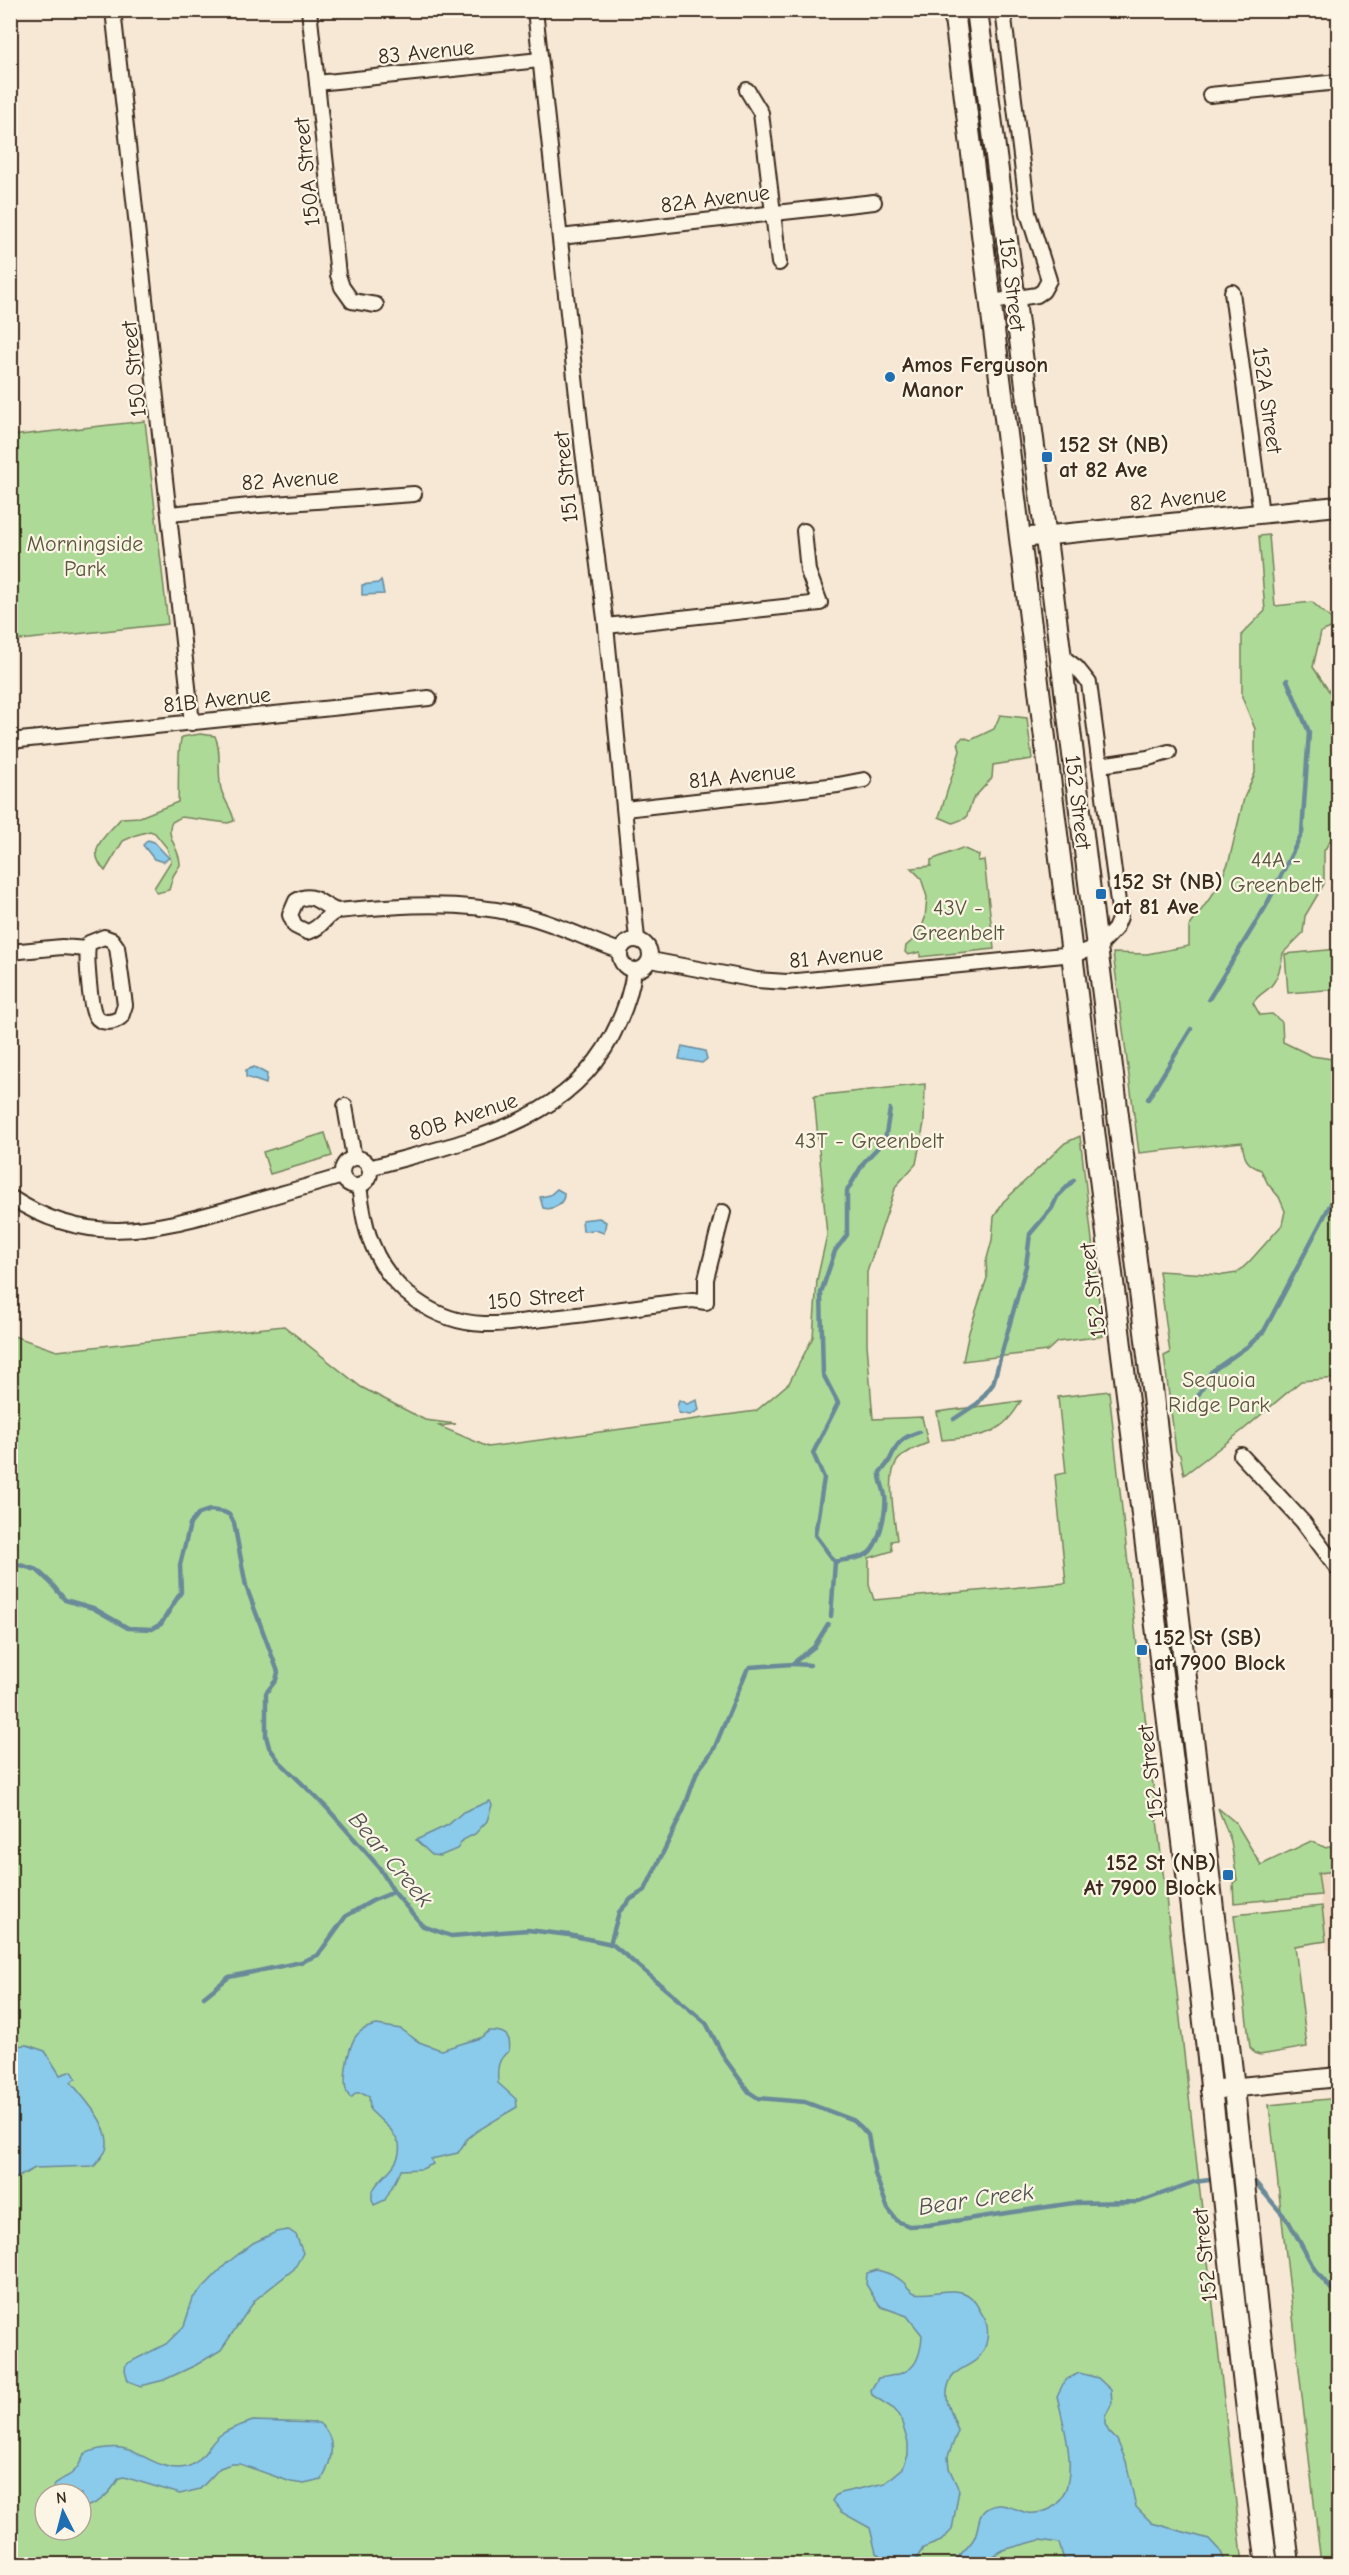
<svg xmlns="http://www.w3.org/2000/svg" width="1349" height="2575" font-family="'Comic Neue',sans-serif">
<rect width="100%" height="100%" fill="#f7e8d5"/>
<filter id="ink" filterUnits="userSpaceOnUse"><feTurbulence type="fractalNoise" baseFrequency=".0167" numOctaves="2"/><feDisplacementMap in="SourceGraphic" scale="12" xChannelSelector="R" yChannelSelector="G"/><feConvolveMatrix kernelMatrix="1 2 1 2 8 2 1 2 1" color-interpolation-filters="sRGB"/></filter>
<g filter="url(#ink)">
<!-- built -->
<path fill="#f1d8c2" d="M 1338,1871 L 1338,1949 L 1327,1950 L 1318,1873 Z"/>
<!-- green -->
<g fill="#aeda98" stroke="#74825b" stroke-width="1.5" fill-rule="evenodd">
<path d="M 145,421 L 168,624 L 11,641 L 11,436 Z"/>
<path d="M 1269,535 L 1275,606 L 1312,602 L 1338,625 L 1321,632 L 1313,667 L 1335,700 L 1338,715 L 1338,827 L 1324,851 L 1324,884 L 1305,916 L 1303,933 L 1283,953 C 1282,963 1278,978 1271,986 C 1265,993 1259,993 1253,1003 L 1260,1015 L 1272,1014 L 1282,1022 L 1283,1042 L 1312,1056 L 1332,1059 L 1338,1065 L 1338,1378 L 1301,1381 L 1243,1430 L 1184,1475 L 1180,1455 L 1176,1451 L 1164,1356 L 1170,1353 L 1159,1271 L 1224,1275 L 1237,1273 L 1249,1262 L 1282,1225 L 1285,1211 L 1279,1197 L 1268,1184 L 1261,1170 C 1245,1164 1244,1157 1242,1142 L 1139,1153 L 1113,953 L 1147,954 L 1189,946 L 1189,927 L 1218,887 L 1229,861 L 1244,798 L 1255,773 L 1255,729 L 1242,697 L 1242,634 L 1265,611 L 1259,536 Z"/>
<path d="M 1000,715 L 1027,718 L 1032,759 L 993,765 L 992,778 L 973,799 L 966,818 L 953,823 L 939,817 L 960,751 L 958,742 L 963,737 L 971,740 L 994,729 Z"/>
<path d="M 200,734 L 215,736 C 222,751 217,772 221,789 C 224,801 233,810 234,821 L 228,823 L 181,817 L 172,822 C 164,836 181,850 180,865 L 173,876 L 169,890 L 157,893 L 154,888 L 171,861 L 167,848 L 155,833 L 150,831 L 136,835 L 123,841 L 105,871 C 84,848 107,836 121,818 L 140,817 L 178,802 C 179,789 177,744 182,737 Z"/>
<path d="M 962,848 L 979,855 L 978,861 L 984,860 L 994,949 L 920,957 L 920,952 L 908,955 L 905,952 L 906,946 L 919,935 L 925,918 L 927,897 L 921,878 L 911,868 L 931,866 L 931,860 Z"/>
<path d="M 1338,949 L 1338,989 L 1288,993 L 1285,954 Z"/>
<path d="M 925,1084 L 924,1123 L 916,1164 L 896,1186 L 867,1272 L 867,1344 L 873,1419 L 922,1417 L 928,1443 C 918,1447 906,1451 898,1460 C 885,1475 895,1520 897,1540 L 891,1541 L 892,1551 L 869,1558 L 869,1585 L 874,1600 L 1066,1583 L 1055,1475 L 1066,1473 L 1058,1397 L 1109,1391 L 1139,1664 L 1243,2564 L 11,2564 L 11,1335 L 57,1351 L 284,1326 L 361,1387 L 425,1420 L 456,1424 L 439,1426 L 488,1447 L 756,1411 L 789,1383 L 813,1337 L 817,1280 L 827,1235 L 814,1096 ZM 45,2494 L 81,2494 L 81,2530 L 45,2530 Z"/>
<path d="M 325,1133 L 332,1156 L 270,1174 L 263,1152 Z"/>
<path d="M 1080,1136 L 1103,1336 L 1057,1342 L 1047,1351 L 963,1361 L 969,1332 L 987,1278 L 986,1262 L 992,1240 L 994,1217 L 1003,1202 L 1065,1143 Z"/>
<path d="M 1021,1401 C 1001,1438 979,1436 942,1440 L 937,1412 Z"/>
<path d="M 1218,1808 L 1236,1823 L 1261,1865 L 1311,1841 L 1326,1848 L 1338,1843 L 1338,1871 L 1318,1873 L 1321,1895 L 1234,1903 L 1233,1883 L 1237,1880 L 1231,1841 Z"/>
<path d="M 1322,1906 L 1326,1941 L 1295,1946 L 1307,2047 L 1260,2055 L 1254,2053 L 1250,2047 L 1234,1915 Z"/>
<path d="M 1338,2098 L 1338,2564 L 1321,2564 L 1269,2105 Z"/>
</g>
<!-- water -->
<g fill="#8acaea" stroke="#6a8a98" stroke-width="1.5">
<path d="M 381,580 L 384,594 L 362,595 L 362,585 L 378,583 Z"/>
<path d="M 148,840 L 154,842 L 169,858 L 163,862 L 154,859 L 143,845 Z"/>
<path d="M 682,1046 L 705,1051 L 707,1059 L 702,1063 L 679,1059 Z"/>
<path d="M 254,1067 L 267,1074 L 266,1084 L 246,1077 L 246,1070 Z"/>
<path d="M 557,1189 L 564,1193 C 565,1203 553,1211 543,1208 L 540,1197 L 550,1195 Z"/>
<path d="M 599,1218 L 606,1222 L 604,1233 L 595,1230 L 583,1231 L 582,1220 Z"/>
<path d="M 679,1400 L 687,1404 L 697,1400 L 699,1410 L 690,1415 L 679,1413 L 677,1408 Z"/>
<path d="M 490,1801 L 492,1805 L 487,1821 L 475,1834 L 463,1840 L 457,1849 L 440,1856 L 432,1855 L 416,1840 L 448,1825 L 463,1812 Z"/>
<path d="M 377,2025 L 401,2029 L 419,2042 L 441,2050 L 480,2038 L 489,2031 C 504,2030 512,2035 509,2051 C 497,2059 497,2070 498,2083 L 516,2099 L 517,2107 L 477,2131 L 467,2139 L 458,2153 L 431,2159 L 433,2164 L 422,2169 L 401,2170 L 385,2200 L 374,2205 C 362,2181 404,2174 399,2143 L 391,2130 L 370,2110 L 369,2096 L 363,2093 L 356,2093 L 351,2098 C 339,2090 348,2046 356,2036 C 361,2029 370,2026 377,2025 Z"/>
<path d="M 27,2045 L 45,2051 L 60,2075 L 72,2071 L 76,2078 L 71,2082 C 83,2098 113,2127 106,2150 C 104,2155 98,2161 95,2166 L 35,2168 L 11,2181 L 11,2046 Z"/>
<path d="M 289,2230 L 296,2235 L 303,2253 L 294,2269 L 255,2300 L 221,2350 L 196,2365 L 164,2380 L 141,2386 L 128,2381 L 125,2370 L 126,2364 L 166,2344 L 184,2326 L 193,2298 L 227,2263 L 253,2243 L 276,2232 Z"/>
<path d="M 877,2270 C 885,2272 895,2275 902,2281 C 907,2285 909,2291 915,2293 C 928,2296 946,2288 961,2292 C 973,2295 976,2304 982,2314 C 991,2327 989,2349 976,2360 C 966,2368 954,2370 949,2383 C 942,2402 954,2415 958,2431 L 948,2456 L 949,2468 L 959,2490 L 952,2530 L 941,2541 L 923,2548 L 914,2563 C 897,2566 890,2562 876,2553 L 870,2528 L 841,2512 L 832,2501 L 835,2496 L 840,2493 L 885,2483 L 903,2468 L 908,2455 L 908,2443 L 900,2416 L 894,2409 L 872,2395 L 871,2390 L 878,2378 C 909,2374 920,2369 922,2335 L 907,2316 L 882,2307 L 876,2301 L 866,2284 L 867,2273 Z"/>
<path d="M 1079,2373 L 1098,2378 L 1111,2390 L 1112,2403 L 1105,2417 L 1105,2424 L 1109,2432 L 1117,2440 L 1126,2461 L 1136,2507 L 1152,2523 L 1209,2539 L 1221,2552 L 1226,2564 L 1179,2564 L 1166,2559 L 1149,2560 L 1141,2564 L 1065,2564 L 1059,2543 L 1040,2540 L 1003,2550 L 981,2564 L 952,2564 C 958,2556 967,2549 973,2540 C 980,2530 976,2514 988,2508 C 1002,2500 1015,2510 1028,2513 C 1034,2514 1044,2512 1050,2509 C 1084,2489 1064,2426 1057,2396 L 1065,2380 Z"/>
<path d="M 253,2421 L 319,2423 C 338,2438 332,2461 322,2480 L 304,2484 L 291,2482 L 240,2464 L 231,2464 L 220,2468 L 200,2489 L 180,2494 L 124,2477 L 119,2478 C 109,2495 100,2504 81,2508 L 81,2494 L 52,2494 C 53,2481 62,2480 71,2474 C 78,2469 81,2462 84,2454 C 99,2448 114,2445 129,2450 C 148,2457 165,2472 186,2467 C 202,2463 208,2445 219,2436 C 229,2428 242,2425 253,2421 Z"/>
</g>
<g fill="none" stroke-linecap="round" stroke-linejoin="round">
<!-- stream -->
<g stroke="#6a8a98" stroke-width="4.5">
<path d="M 1209,999 L 1266,906 L 1302,833 L 1309,732 L 1287,680"/>
<path d="M 1148,1099 L 1191,1029"/>
<path d="M 1199,1394 L 1211,1372 L 1248,1346 L 1264,1331 L 1338,1190"/>
<path d="M 954,1419 L 978,1403 L 993,1384 L 1026,1266 L 1030,1234 L 1052,1208 L 1057,1197 L 1074,1180"/>
<path d="M 10,1562 L 37,1570 L 50,1582 L 65,1600 L 93,1608 L 128,1628 L 152,1629 L 161,1624 L 181,1592 L 180,1565 L 190,1524 L 198,1514 L 210,1510 L 224,1512 L 230,1515 L 234,1523 L 246,1586 L 278,1672 L 276,1680 L 266,1693 L 266,1736 L 269,1747 L 279,1761 L 327,1808 L 379,1867 L 394,1892 L 423,1926 L 451,1936 L 528,1930 L 569,1935 L 612,1944 L 706,2023 L 725,2059 L 749,2092 L 758,2098 L 805,2102 L 853,2120 L 861,2127 L 868,2135 L 875,2174 L 888,2209 L 897,2221 L 909,2226 L 928,2225 L 1073,2203 L 1139,2202 L 1194,2182 L 1217,2179"/>
<path d="M 835,1562 L 815,1535 L 824,1478 L 813,1453 L 838,1403 L 823,1374 L 821,1293 L 835,1251 L 847,1235 L 847,1191 L 864,1162 L 885,1140 L 890,1109"/>
<path d="M 831,1616 L 835,1562 C 845,1559 857,1560 867,1554 C 879,1547 887,1509 885,1496 C 884,1487 879,1481 880,1472 C 899,1456 887,1442 919,1432"/>
<path d="M 792,1664 L 810,1665"/>
<path d="M 610,1944 L 619,1912 L 631,1899 L 645,1890 L 684,1809 L 697,1772 L 714,1749 L 747,1670 L 750,1667 L 792,1664 L 814,1647 L 828,1624"/>
<path d="M 204,1997 L 229,1977 L 301,1962 L 318,1955 L 346,1916 L 372,1901 L 394,1892"/>
<path d="M 1249,2181 L 1255,2182 L 1289,2222 L 1315,2270 L 1338,2297"/>
</g>
<!-- minor casing -->
<g stroke="#3b2a1e" stroke-width="18">
<g id="minor">
<path d="M 113,10 L 192,723"/>
<path d="M 309,10 L 338,275 L 342,287 L 352,301 L 376,305"/>
<path d="M 535,10 L 583,451 L 606,626 L 637,939"/>
<path d="M 317,83 L 540,60"/>
<path d="M 747,90 L 761,113 L 779,263"/>
<path d="M 1210,95 L 1338,82"/>
<path d="M 560,237 L 874,202"/>
<path d="M 1232,292 L 1261,514"/>
<path d="M 992,302 L 1037,295 L 1043,291 L 1049,280 L 1028,213 L 1003,10"/>
<path d="M 170,514 L 260,505 L 414,494"/>
<path d="M 606,626 L 820,603 L 808,571 L 804,531"/>
<path d="M 10,741 L 429,698"/>
<path d="M 1100,765 L 1148,758 L 1169,752"/>
<path d="M 625,809 L 838,785 L 864,780"/>
<path d="M 337,911 C 321,906 314,890 296,901 L 290,915 L 295,926 L 307,932 C 322,929 325,915 337,911 C 399,905 465,900 525,916 C 558,924 588,940 620,951"/>
<path d="M 104,937 L 112,940 L 117,947 L 125,1005 L 121,1017 C 114,1023 101,1025 95,1015 C 90,1006 85,952 89,943 Z"/>
<circle cx="635" cy="955" r="15"/>
<path d="M 10,952 L 62,947 L 87,949"/>
<path d="M 651,960 L 756,980 L 787,982 L 1074,954 L 1097,948 L 1115,929 L 1120,917 L 1089,683 L 1077,668 L 1060,655"/>
<path d="M 345,1106 L 354,1158"/>
<circle cx="356" cy="1172" r="14"/>
<path d="M 369,1168 C 460,1142 564,1127 612,1036 C 623,1015 631,994 634,971"/>
<path d="M 359,1186 C 362,1205 364,1226 372,1244 C 390,1290 434,1322 484,1324 C 507,1325 530,1320 552,1318 C 599,1313 646,1305 693,1300 L 706,1302 L 706,1279 L 723,1212"/>
<path d="M 10,1197 C 86,1247 151,1231 232,1208 C 269,1197 306,1187 342,1176"/>
<path d="M 1241,1455 L 1303,1522 L 1338,1569"/>
</g>
</g>
<!-- tertiary casing -->
<g stroke="#3b2a1e" stroke-width="22">
<g id="tertiary">
<path d="M 1021,538 L 1338,506"/>
<path d="M 1210,2090 L 1338,2077"/>
</g>
</g>
<!-- secondary casing -->
<g stroke="#3b2a1e" stroke-width="24">
<g id="secondary">
<path d="M 954,10 C 1034,626 1110,1242 1185,1858 C 1214,2093 1234,2330 1267,2564"/>
<path d="M 977,10 L 1048,554 L 1152,1388 L 1234,2088 L 1257,2308 L 1289,2564"/>
</g>
</g>
<!-- minor -->
<use href="#minor" stroke="#fcf5e5" stroke-width="14"/>
<!-- tertiary -->
<use href="#tertiary" stroke="#fcf5e5" stroke-width="18"/>
<!-- secondary -->
<use href="#secondary" stroke="#fcf5e5" stroke-width="20"/>
</g>
</g>
<!-- markers -->
<g fill="#1f6fb2" stroke="#fcf5e5" stroke-width="2">
<circle cx="890" cy="377" r="6"/>
<rect x="1041" y="451" width="12" height="12" rx="3"/>
<rect x="1095" y="888" width="12" height="12" rx="3"/>
<rect x="1136" y="1644" width="12" height="12" rx="3"/>
<rect x="1222" y="1869" width="12" height="12" rx="3"/>
</g>
<g text-anchor="middle" stroke-width="4.5" stroke-linejoin="round" paint-order="stroke">
<!-- street labels -->
<g font-size="22" fill="#3b2a1e" stroke="#fcf5e5">
<text transform="translate(426 51) rotate(-6)" y="8">83 Avenue</text>
<text transform="translate(306 172) rotate(-96)" y="8">150A Street</text>
<text transform="translate(715 198) rotate(-7)" y="8">82A Avenue</text>
<text transform="translate(1013 284) rotate(83)" y="8">152 Street</text>
<text transform="translate(133 369) rotate(-96)" y="8">150 Street</text>
<text transform="translate(1268 400) rotate(82)" y="8">152A Street</text>
<text transform="translate(565 477) rotate(-96)" y="8">151 Street</text>
<text transform="translate(290 479) rotate(-4)" y="8">82 Avenue</text>
<text transform="translate(1178 498) rotate(-6)" y="8">82 Avenue</text>
<text transform="translate(217 699) rotate(-6)" y="8">81B Avenue</text>
<text transform="translate(742 775) rotate(-6)" y="8">81A Avenue</text>
<text transform="translate(1079 802) rotate(83)" y="8">152 Street</text>
<text transform="translate(836 956) rotate(-5)" y="8">81 Avenue</text>
<text transform="translate(463 1116) rotate(-18)" y="8">80B Avenue</text>
<text transform="translate(1092 1290) rotate(-97)" y="8">152 Street</text>
<text transform="translate(536 1297) rotate(-5)" y="8">150 Street</text>
<text transform="translate(1150 1772) rotate(-97)" y="8">152 Street</text>
<text transform="translate(1204 2255) rotate(-96)" y="8">152 Street</text>
</g>
<!-- poi labels -->
<g font-size="22" font-weight="bold" fill="#3b2a1e" stroke="#fcf5e5" text-anchor="start">
<text x="902" y="372">Amos Ferguson<tspan x="902" dy="25">Manor</tspan></text>
<text x="1059" y="452">152 St (NB)<tspan x="1059" dy="25">at 82 Ave</tspan></text>
<text x="1113" y="889">152 St (NB)<tspan x="1113" dy="25">at 81 Ave</tspan></text>
<text x="1154" y="1645">152 St (SB)<tspan x="1154" dy="25">at 7900 Block</tspan></text>
<text x="1216" y="1870" text-anchor="end">152 St (NB)<tspan x="1216" dy="25">At 7900 Block</tspan></text>
</g>
<!-- park labels -->
<g font-size="22" fill="#58563c" stroke="#fcf5e5">
<text x="85" y="551">Morningside<tspan x="85" dy="25">Park</tspan></text>
<text x="1276" y="867">44A -<tspan x="1276" dy="25">Greenbelt</tspan></text>
<text x="958" y="915">43V -<tspan x="958" dy="25">Greenbelt</tspan></text>
<text x="869" y="1148">43T - Greenbelt</text>
<text x="1219" y="1387">Sequoia<tspan x="1219" dy="25">Ridge Park</tspan></text>
</g>
<!-- water labels -->
<g font-size="24" font-style="italic" fill="#4f5251" stroke="#fcf5e5">
<text transform="translate(391 1859) rotate(50)" y="8">Bear Creek</text>
<text transform="translate(976 2199) rotate(-8)" y="8">Bear Creek</text>
</g>
</g>
<!-- margin -->
<rect width="1349" height="2575" fill="none" stroke="#fcf5e5" stroke-width="36"/>
<rect x="18" y="18" width="1313" height="2539" fill="none" stroke="#3b2a1e" stroke-width="2" filter="url(#ink)"/>
<!-- north arrow -->
<g transform="translate(63 2512) rotate(354)"><circle r="28" fill="#fcf5e5" stroke="#afa495" stroke-width="1.5"/>
<path d="M0-4.5L10 22L0 15L-10 22Z" fill="#1f6fb2"/>
<text y="-9" font-size="16" font-weight="bold" text-anchor="middle" fill="#3b2a1e">N</text>
</g>
</svg>
